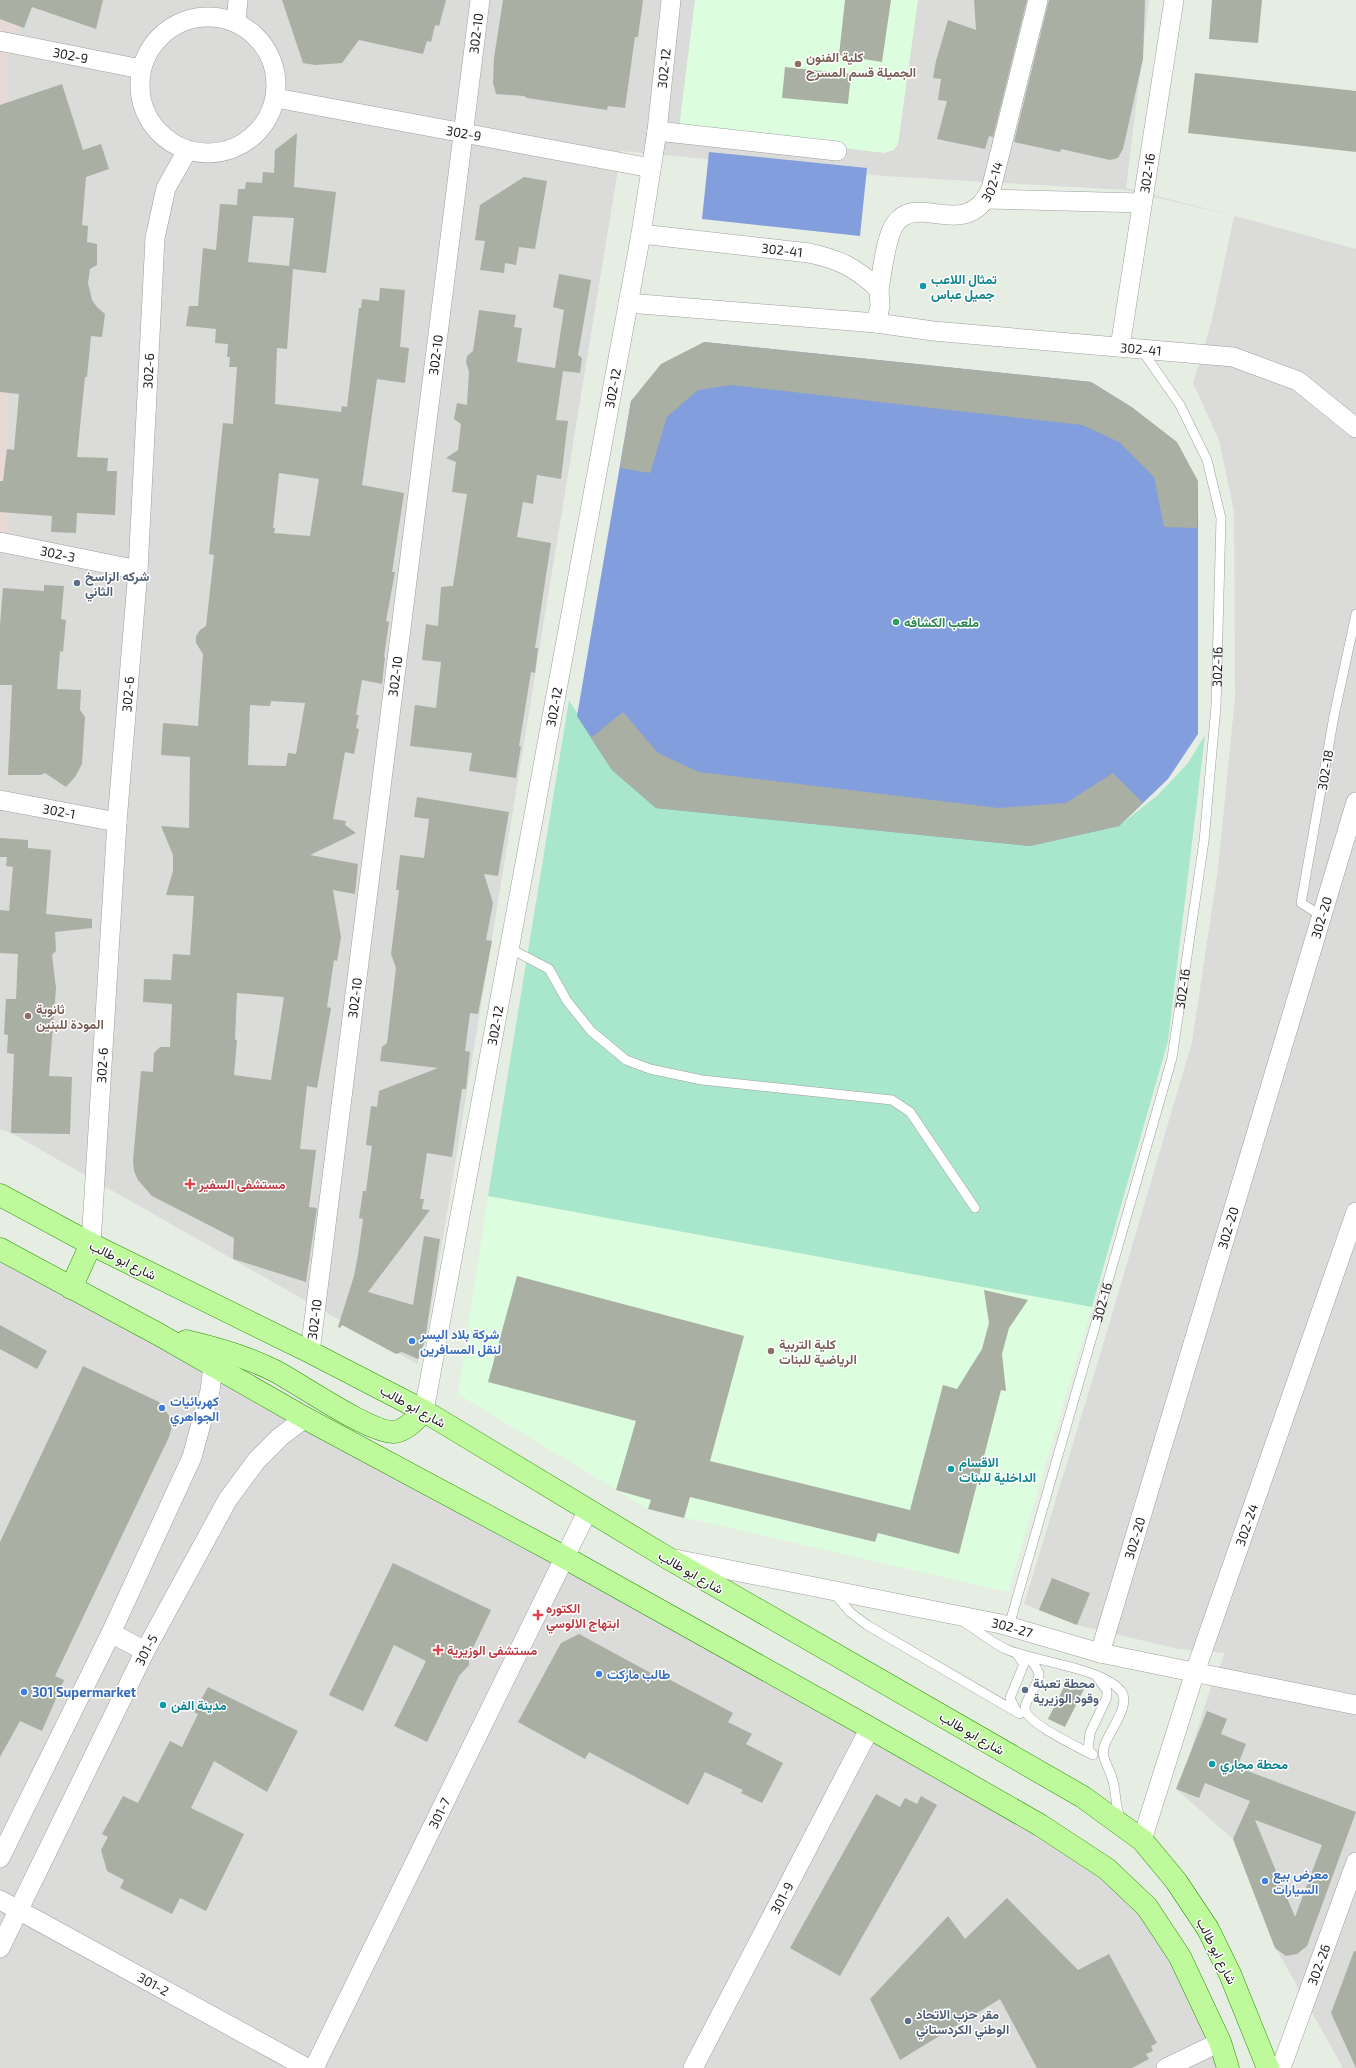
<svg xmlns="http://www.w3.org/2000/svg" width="1356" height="2068" font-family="'Exo 2',Vazirmatn,sans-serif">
<rect width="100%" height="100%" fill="#e6eee3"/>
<!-- residential -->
<g fill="#dbdbda">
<path d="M 0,0 L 1149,0 L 1126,188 L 1254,221 L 1356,249 L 1356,2068 L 1343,2068 L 1274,1945 L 1233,1839 L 1178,1791 L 1210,1690 L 1225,1653 L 1178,1649 L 1077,1625 L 1024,1604 L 1103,1345 L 1192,1042 L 1218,869 L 1235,697 L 1234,512 L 1219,440 L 1193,383 L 1211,324 L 1234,216 L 1125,190 L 884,176 L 621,151 L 426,1341 L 417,1364 L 11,1133 L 0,1129 Z"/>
<path d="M 0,1250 L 870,1728 L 1147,1907 L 1228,2068 L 0,2068 Z"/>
</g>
<!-- industrial -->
<path fill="#e7d9d5" d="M 0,0 L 31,0 L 7,55 L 9,536 L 0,534 Z"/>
<!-- education -->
<g fill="#dcfede">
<path d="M 695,0 L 918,0 L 898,144 L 894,150 L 884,153 L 679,128 Z"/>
<path d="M 488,1196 L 1092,1307 L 1008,1592 L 648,1509 L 458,1394 Z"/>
</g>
<!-- grass -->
<path fill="#a9e7cd" d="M 569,700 L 612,770 L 1030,846 L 1119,826 L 1159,794 L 1188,763 L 1205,735 L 1168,1041 L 1092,1307 L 488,1196 Z"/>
<!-- pitch -->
<g fill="#829edc">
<path d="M 709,152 L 867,168 L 860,236 L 702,219 Z"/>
<path d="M 704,342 L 1091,382 L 1133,408 L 1198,481 L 1198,734 L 1168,779 L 1119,826 L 1030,846 L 656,808 L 612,770 L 577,716 L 631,401 Z"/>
</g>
<!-- building -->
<g fill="#a9afa2" fill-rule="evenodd">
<path d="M 0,0 L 103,0 L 96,29 L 32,7 L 24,28 L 0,19 Z"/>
<path d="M 282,0 L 446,0 L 439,26 L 435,25 L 431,42 L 427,41 L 423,54 L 359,40 L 342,63 L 315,65 L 303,63 Z"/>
<path d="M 503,0 L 643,0 L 638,37 L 635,37 L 625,108 L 608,106 L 607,110 L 527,98 L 524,96 L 496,94 L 493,83 L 494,58 Z"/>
<path d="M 845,0 L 891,0 L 882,62 L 839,55 Z"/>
<path d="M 974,0 L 1027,0 L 993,137 L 989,136 L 985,149 L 937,139 L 947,101 L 938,100 L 941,79 L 933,78 L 936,61 L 948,20 L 976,30 Z"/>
<path d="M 1049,0 L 1145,0 L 1143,59 L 1123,149 L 1118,158 L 1110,160 L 1061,149 L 1060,152 L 1014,142 Z"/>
<path d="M 1212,0 L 1262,0 L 1258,43 L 1209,39 Z"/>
<path d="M 785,67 L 851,74 L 848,104 L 782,98 Z"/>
<path d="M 1195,73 L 1356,91 L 1356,152 L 1188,133 Z"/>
<path d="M 62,84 L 83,150 L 101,144 L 109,169 L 86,177 L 82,225 L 88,226 L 87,242 L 97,244 L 97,265 L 90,269 L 88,283 L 92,300 L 97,307 L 105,314 L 102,337 L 91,336 L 87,377 L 85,377 L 77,457 L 108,458 L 107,471 L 117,471 L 115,515 L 77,513 L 76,533 L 51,532 L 52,516 L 0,512 L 0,481 L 3,481 L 7,449 L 14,450 L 19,394 L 0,392 L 0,105 Z"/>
<path d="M 297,133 L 294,187 L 336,192 L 326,273 L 293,269 L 287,349 L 277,348 L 275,404 L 341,412 L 342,406 L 347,407 L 359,308 L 361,308 L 362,299 L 379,301 L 380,288 L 405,290 L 400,347 L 409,348 L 405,383 L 377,379 L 362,485 L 404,493 L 392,572 L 395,572 L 386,621 L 389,622 L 384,657 L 385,657 L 382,684 L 362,680 L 356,715 L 359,715 L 356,728 L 359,729 L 354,754 L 345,752 L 333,819 L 346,821 L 345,825 L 356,833 L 310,855 L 358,864 L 355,894 L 333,890 L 341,937 L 337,961 L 334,960 L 327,1007 L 331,1008 L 317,1088 L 307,1086 L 300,1149 L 316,1150 L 309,1207 L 317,1208 L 306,1282 L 233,1259 L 234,1238 L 152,1196 L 138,1180 L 134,1171 L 133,1161 L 141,1071 L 153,1072 L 154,1053 L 160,1047 L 170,1047 L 172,1004 L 143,1002 L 144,979 L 171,980 L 173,954 L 190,955 L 194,896 L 166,895 L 173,871 L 173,855 L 161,826 L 189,828 L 190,757 L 161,755 L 163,723 L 198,726 L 203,654 L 196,643 L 196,636 L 200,630 L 206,626 L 214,555 L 209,554 L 223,423 L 233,424 L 237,367 L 229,367 L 230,357 L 227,357 L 228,344 L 215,343 L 216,329 L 186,326 L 189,306 L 198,306 L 203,248 L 216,250 L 220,204 L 237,205 L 238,189 L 245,189 L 246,182 L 262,183 L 263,172 L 274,173 L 275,150 ZM 253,216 L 294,218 L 289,266 L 248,262 ZM 279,473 L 319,479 L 310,536 L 274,533 L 275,528 L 273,528 ZM 271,701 L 305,703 L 296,754 L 288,753 L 286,766 L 248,765 L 250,705 L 270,706 ZM 237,993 L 284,997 L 271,1080 L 234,1075 L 237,1040 L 235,1040 Z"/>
<path d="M 524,177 L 547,181 L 535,249 L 519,247 L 516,265 L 505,263 L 504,273 L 480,270 L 485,241 L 475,240 L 480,205 Z"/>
<path d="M 559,274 L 591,280 L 578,355 L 582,358 L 580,373 L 563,371 L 556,420 L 568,421 L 561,479 L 537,475 L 533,504 L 523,502 L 517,537 L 551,543 L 538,628 L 535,648 L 538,648 L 535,673 L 531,672 L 519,746 L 521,746 L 516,778 L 469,771 L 472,753 L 410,746 L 415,705 L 436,708 L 441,662 L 422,660 L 426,624 L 438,626 L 441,587 L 453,586 L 467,494 L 452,492 L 456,462 L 446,458 L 458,450 L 461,424 L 454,419 L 457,403 L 467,405 L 469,372 L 466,362 L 467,356 L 473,351 L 479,310 L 516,315 L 514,327 L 522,328 L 517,362 L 555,368 L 564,310 L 553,307 Z"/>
<path d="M 704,342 L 1091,382 L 1133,408 L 1177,442 L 1198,481 L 1197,528 L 1164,527 L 1154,477 L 1119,442 L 1082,425 L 732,385 L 698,390 L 667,417 L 650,473 L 620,468 L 631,401 L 661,364 Z"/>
<path d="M 44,585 L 64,586 L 61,619 L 66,620 L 63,652 L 60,651 L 57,689 L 81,690 L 80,710 L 85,717 L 82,764 L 75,777 L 66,787 L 45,773 L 41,775 L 8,775 L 12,685 L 0,685 L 0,625 L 3,588 L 44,591 Z"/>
<path d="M 623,712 L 658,753 L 699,772 L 999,808 L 1066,803 L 1113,773 L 1143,803 L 1119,826 L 1030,846 L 656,808 L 612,770 L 591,738 Z"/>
<path d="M 417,797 L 509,812 L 498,876 L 484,874 L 493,903 L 486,940 L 492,941 L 478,1014 L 470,1013 L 465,1051 L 470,1052 L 466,1089 L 462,1089 L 452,1157 L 427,1153 L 420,1199 L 424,1199 L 422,1209 L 430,1210 L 368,1292 L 413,1305 L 424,1236 L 440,1239 L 425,1341 L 418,1359 L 402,1352 L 396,1354 L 342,1325 L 340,1328 L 338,1327 L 354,1276 L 358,1255 L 363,1219 L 359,1218 L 363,1191 L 366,1191 L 372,1146 L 366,1145 L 371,1106 L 377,1107 L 379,1091 L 438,1068 L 380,1061 L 382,1047 L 387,1043 L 396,968 L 391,954 L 399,890 L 396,890 L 400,855 L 424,858 L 429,819 L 414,817 Z"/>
<path d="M 0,838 L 28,840 L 28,848 L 51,850 L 46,914 L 92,919 L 92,928 L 55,932 L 56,951 L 52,955 L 56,988 L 49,1076 L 72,1077 L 70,1134 L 11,1133 L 14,1054 L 7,1053 L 8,1035 L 4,1034 L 6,999 L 16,999 L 18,954 L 0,953 L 0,910 L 9,911 L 13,867 L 6,866 L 7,857 L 0,857 Z"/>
<path d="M 517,1276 L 744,1336 L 710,1461 L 910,1510 L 943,1385 L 957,1389 L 982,1349 L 989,1323 L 984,1290 L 1028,1300 L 1009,1328 L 1002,1354 L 1006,1391 L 1001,1390 L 959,1554 L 878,1533 L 875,1542 L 690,1497 L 684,1518 L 648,1509 L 651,1500 L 616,1490 L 636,1421 L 488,1382 Z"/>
<path d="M 0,1325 L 47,1351 L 37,1369 L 0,1349 Z"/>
<path d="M 83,1366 L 159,1402 L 170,1417 L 172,1427 L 169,1437 L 55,1676 L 64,1680 L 42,1731 L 20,1721 L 0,1757 L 0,1542 Z"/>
<path d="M 393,1563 L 491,1610 L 469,1656 L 469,1665 L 459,1676 L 427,1742 L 394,1726 L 426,1661 L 394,1645 L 363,1711 L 329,1695 Z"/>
<path d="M 1052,1578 L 1090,1593 L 1077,1625 L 1039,1610 Z"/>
<path d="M 579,1634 L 660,1678 L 661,1675 L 733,1713 L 728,1722 L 752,1734 L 746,1744 L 783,1763 L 762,1803 L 741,1793 L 743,1790 L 705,1772 L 688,1805 L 589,1752 L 585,1759 L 518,1722 L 561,1643 Z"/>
<path d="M 1068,1679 L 1085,1687 L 1065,1727 L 1048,1719 Z"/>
<path d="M 208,1687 L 298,1731 L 267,1792 L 214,1761 L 191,1808 L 244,1834 L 206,1911 L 180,1898 L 172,1914 L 120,1888 L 124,1880 L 107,1871 L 101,1850 L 108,1837 L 102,1834 L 123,1796 L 138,1803 L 170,1741 L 182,1747 L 198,1714 L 194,1712 Z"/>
<path d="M 1207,1711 L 1227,1719 L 1221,1734 L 1246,1744 L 1237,1767 L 1356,1812 L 1307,1946 L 1297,1954 L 1286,1956 L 1275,1948 L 1233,1839 L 1250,1801 L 1205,1783 L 1199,1798 L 1176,1789 ZM 1255,1820 L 1322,1845 L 1295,1917 Z"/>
<path d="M 876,1794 L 900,1807 L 905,1798 L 917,1804 L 921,1796 L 937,1805 L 840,1976 L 790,1948 Z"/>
<path d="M 1007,1898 L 1078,1970 L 1109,1954 L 1157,2043 L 1151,2046 L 1153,2051 L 1146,2054 L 1149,2059 L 1132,2068 L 1037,2068 L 1000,1999 L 900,2060 L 870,1999 L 948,1916 L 965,1939 Z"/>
<path d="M 1354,1951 L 1356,1951 L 1356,2068 L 1331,2013 Z"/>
</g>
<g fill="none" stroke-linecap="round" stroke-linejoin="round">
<!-- service casing -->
<g stroke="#9e9e9e" stroke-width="10">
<g id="service">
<path d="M 1322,916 L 1301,903 L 1334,716 L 1356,614"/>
<path d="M 509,948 L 549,969 L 567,1001 L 591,1031 L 626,1060 L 650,1069 L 702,1080 L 892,1100 L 910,1112 L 975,1208"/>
<path d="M 834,1593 L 850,1612 L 867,1625 L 1020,1714"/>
<path d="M 965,1623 C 979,1631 993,1644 1008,1650 C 1037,1662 1102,1668 1121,1691 C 1132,1705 1108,1732 1104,1747 C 1101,1758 1109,1767 1112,1778 C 1117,1791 1114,1806 1121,1819"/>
<path id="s1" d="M 1009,1626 L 1172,1058 L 1204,841 L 1216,706 L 1221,518 L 1207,460 L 1180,405 L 1141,349"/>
<path d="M 1027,1657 L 1034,1664 L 1039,1673 C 1039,1685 1028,1695 1025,1707 C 1023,1722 1078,1747 1091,1754"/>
<path d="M 1016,1710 L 1010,1698 L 1024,1664 L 1016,1653"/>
<path d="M 1093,1755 L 1088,1749 L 1090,1733 L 1107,1697 L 1107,1691 L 1097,1677"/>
</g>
</g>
<!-- minor casing -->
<g stroke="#9e9e9e" stroke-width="20">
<g id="minor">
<circle cx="208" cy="85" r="68"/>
<path d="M 236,22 L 238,0"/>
<path id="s2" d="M 0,41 L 141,69"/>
<path id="s3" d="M 276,98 L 651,168"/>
<path d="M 657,131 L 837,151"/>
<path d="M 986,199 L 1142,203"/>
<path id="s4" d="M 641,234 L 809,253 C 841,260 854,267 879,289 L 880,306 L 876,323"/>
<path id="s5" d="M 879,289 C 882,273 886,236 895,224 C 918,191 966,243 991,189 L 1038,0"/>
<path id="s6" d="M 628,303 L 876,323 L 933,331 L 1233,357 L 1298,381 L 1356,428"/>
<path id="s7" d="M 1120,347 L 1174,0"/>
<path id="s8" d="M 0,542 L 138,570"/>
<path id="s9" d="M 0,800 L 117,822"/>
<path id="s10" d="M 91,1244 L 117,822 L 138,570 L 155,238 L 166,188 L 187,151"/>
<path id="s11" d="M 310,1352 L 480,0"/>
<path id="s12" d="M 424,1411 L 641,234 L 657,131 L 671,0"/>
<path id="s13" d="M 675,1559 L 1001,1624 L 1100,1653 L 1356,1705"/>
<path d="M 111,1633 L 145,1651"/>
<path id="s14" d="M 1100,1653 L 1356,802"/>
<path id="s15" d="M 1142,1840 L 1195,1672 L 1356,1212"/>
<path d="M 0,1858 L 111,1633 L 192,1457 L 210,1391 L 213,1366"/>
<path id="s16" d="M 0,1900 L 307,2068"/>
<path id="s17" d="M 0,1948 L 145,1651 L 228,1499 L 257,1460 L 280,1437 L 305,1418"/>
<path id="s18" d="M 314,2068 L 588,1510"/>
<path id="s19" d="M 693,2068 L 870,1728"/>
<path d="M 1166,2068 L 1220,2042"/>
<path id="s20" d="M 1281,2068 L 1356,1862"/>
</g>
</g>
<!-- primary casing -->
<g stroke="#299204" stroke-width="23">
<g id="primary">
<path d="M 0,1195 L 91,1244 L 310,1352 L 424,1411 L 666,1557 L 1083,1797 L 1142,1840 L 1176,1881 L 1208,1929 L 1230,1974 L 1268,2068"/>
<path d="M 0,1249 L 158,1334 L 305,1418 L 564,1557 L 870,1728 L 1040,1825 L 1107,1869 L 1147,1907 L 1180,1957 L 1220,2042 L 1228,2068"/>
<path d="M 71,1288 L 91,1244"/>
<path d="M 186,1341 C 216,1348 248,1357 275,1371 C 300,1384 370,1433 394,1432 C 406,1431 416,1419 424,1411"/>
</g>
</g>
<!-- service -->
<use href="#service" stroke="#fff" stroke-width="9"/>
<!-- minor -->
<use href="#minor" stroke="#fff" stroke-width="19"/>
<!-- primary -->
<use href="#primary" stroke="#bef99c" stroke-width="22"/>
</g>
<!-- markers -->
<g fill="#8d6e63" stroke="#fff" stroke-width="1.5">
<circle cx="798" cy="64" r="4"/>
<circle cx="28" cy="1016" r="4"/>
<circle cx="771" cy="1351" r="4"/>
</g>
<g fill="#0f9aa8" stroke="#fff" stroke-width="1.5">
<circle cx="923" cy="286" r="4"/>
<circle cx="951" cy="1469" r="4"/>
<circle cx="163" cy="1705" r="4"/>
<circle cx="1212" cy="1764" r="4"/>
</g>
<g fill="#5c6f8a" stroke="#fff" stroke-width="1.5">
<circle cx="77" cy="583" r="4"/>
<circle cx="1025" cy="1690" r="4"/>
<circle cx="908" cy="2021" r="4"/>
</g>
<circle fill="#2e9e5b" stroke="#fff" stroke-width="1.5" cx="896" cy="622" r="4"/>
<g fill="#e0444e" stroke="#fff" stroke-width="1.5">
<path d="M188 1178h4v4h4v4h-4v4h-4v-4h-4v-4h4z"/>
<path d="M536 1609h4v4h4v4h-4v4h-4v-4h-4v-4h4z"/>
<path d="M436 1644h4v4h4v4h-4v4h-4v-4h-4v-4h4z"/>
</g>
<g fill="#3f7fe0" stroke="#fff" stroke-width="1.5">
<circle cx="412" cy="1341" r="4"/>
<circle cx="162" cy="1408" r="4"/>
<circle cx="599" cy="1674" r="4"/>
<circle cx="24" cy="1692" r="4"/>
<circle cx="1265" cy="1881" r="4"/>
</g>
<g text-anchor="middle" stroke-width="3" stroke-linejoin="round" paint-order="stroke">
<!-- street labels -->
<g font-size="13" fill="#1d1d1d" stroke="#fff">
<text dy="5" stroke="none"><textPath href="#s11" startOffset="1329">302-10</textPath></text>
<text dy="5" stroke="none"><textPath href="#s2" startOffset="72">302-9</textPath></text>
<text dy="5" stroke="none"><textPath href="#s12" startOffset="1364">302-12</textPath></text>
<text dy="5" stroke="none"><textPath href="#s3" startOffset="191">302-9</textPath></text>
<text dy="5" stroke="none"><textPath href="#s7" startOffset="176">302-16</textPath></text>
<text dy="5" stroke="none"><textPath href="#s5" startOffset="186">302-14</textPath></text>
<text dy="5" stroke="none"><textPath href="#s4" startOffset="142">302-41</textPath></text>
<text dy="5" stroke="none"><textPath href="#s6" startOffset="515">302-41</textPath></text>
<text dy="5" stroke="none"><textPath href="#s11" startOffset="1005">302-10</textPath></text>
<text dy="5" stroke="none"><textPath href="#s10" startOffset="875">302-6</textPath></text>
<text dy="5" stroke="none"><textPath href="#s12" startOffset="1040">302-12</textPath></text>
<text dy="5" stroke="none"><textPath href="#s8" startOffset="59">302-3</textPath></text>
<text dy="5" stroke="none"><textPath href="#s1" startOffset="985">302-16</textPath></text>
<text dy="5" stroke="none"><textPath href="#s11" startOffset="681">302-10</textPath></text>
<text dy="5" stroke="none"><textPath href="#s10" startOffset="551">302-6</textPath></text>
<text dy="5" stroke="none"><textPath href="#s12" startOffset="716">302-12</textPath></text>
<text transform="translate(1325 770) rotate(-80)" y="5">302-18</text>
<text dy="5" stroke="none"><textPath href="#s9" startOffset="60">302-1</textPath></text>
<text dy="5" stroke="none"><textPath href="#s14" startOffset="768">302-20</textPath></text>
<text dy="5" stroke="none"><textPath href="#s1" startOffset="661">302-16</textPath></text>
<text dy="5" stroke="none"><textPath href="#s11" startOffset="357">302-10</textPath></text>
<text dy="5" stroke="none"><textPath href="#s12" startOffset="392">302-12</textPath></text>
<text dy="5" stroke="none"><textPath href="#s10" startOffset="179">302-6</textPath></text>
<text dy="5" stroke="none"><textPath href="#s14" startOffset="444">302-20</textPath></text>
<text transform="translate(123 1260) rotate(26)" y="5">شارع ابو طالب</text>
<text dy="5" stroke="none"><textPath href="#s1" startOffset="337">302-16</textPath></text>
<text dy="5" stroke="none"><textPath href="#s11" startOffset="33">302-10</textPath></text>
<text transform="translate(413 1406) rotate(29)" y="5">شارع ابو طالب</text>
<text dy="5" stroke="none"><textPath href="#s15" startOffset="332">302-24</textPath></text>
<text dy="5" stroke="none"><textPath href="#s14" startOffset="120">302-20</textPath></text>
<text transform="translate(691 1572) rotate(30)" y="5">شارع ابو طالب</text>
<text dy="5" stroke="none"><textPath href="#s13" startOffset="344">302-27</textPath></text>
<text dy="5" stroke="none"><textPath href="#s17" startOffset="332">301-5</textPath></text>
<text transform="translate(972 1733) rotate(30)" y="5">شارع ابو طالب</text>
<text dy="5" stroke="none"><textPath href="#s18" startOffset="284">301-7</textPath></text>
<text dy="5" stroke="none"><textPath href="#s19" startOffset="192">301-9</textPath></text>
<text transform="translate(1217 1951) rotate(63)" y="5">شارع ابو طالب</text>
<text dy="5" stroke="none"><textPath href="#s20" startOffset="110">302-26</textPath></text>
<text dy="5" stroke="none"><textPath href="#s16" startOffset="175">301-2</textPath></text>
</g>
<!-- education labels -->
<g font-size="13" font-weight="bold" fill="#785e54" stroke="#fff" text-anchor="start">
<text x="806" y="62">كلية الفنون<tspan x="806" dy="15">الجميلة قسم المسرح</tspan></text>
<text x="36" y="1014">ثانوية<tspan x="36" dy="15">المودة للبنين</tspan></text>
<text x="779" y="1349">كلية التربية<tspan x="779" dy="15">الرياضية للبنات</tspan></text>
</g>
<!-- culture labels -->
<g font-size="13" font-weight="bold" fill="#0d838f" stroke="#fff" text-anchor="start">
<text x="931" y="284">تمثال اللاعب<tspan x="931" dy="15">جميل عباس</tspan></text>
<text x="959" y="1467">الاقسام<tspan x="959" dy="15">الداخلية للبنات</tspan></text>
<text x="171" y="1710">مدينة الفن</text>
<text x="1220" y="1769">محطة مجاري</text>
</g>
<!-- service labels -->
<g font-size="13" font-weight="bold" fill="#4e5e75" stroke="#fff" text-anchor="start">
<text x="85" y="581">شركه الراسخ<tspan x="85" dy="15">الثاني</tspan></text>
<text x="1033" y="1688">محطة تعبئة<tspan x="1033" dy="15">وقود الوزيرية</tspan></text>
<text x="916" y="2019">مقر حزب الاتحاد<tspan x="916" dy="15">الوطني الكردستاني</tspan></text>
</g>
<!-- leisure labels -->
<g font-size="13" font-weight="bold" fill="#27864d" stroke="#fff" text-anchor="start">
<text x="904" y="627">ملعب الكشافه</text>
</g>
<!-- health labels -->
<g font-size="13" font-weight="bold" fill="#be3a42" stroke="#fff" text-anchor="start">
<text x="199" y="1189">مستشفى السفير</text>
<text x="546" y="1613">الكتوره<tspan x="546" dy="15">ابتهاج الالوسي</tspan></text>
<text x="447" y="1655">مستشفى الوزيرية</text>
</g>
<!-- shop labels -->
<g font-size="13" font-weight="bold" fill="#366cbe" stroke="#fff" text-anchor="start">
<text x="420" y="1339">شركة بلاد اليسر<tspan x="420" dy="15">لنقل المسافرين</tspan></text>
<text x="170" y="1406">كهربائيات<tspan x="170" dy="15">الجواهري</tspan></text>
<text x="607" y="1679">طالب ماركت</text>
<text x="32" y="1697">301 Supermarket</text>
<text x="1273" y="1879">معرض بيع<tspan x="1273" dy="15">السيارات</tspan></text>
</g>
</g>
</svg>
